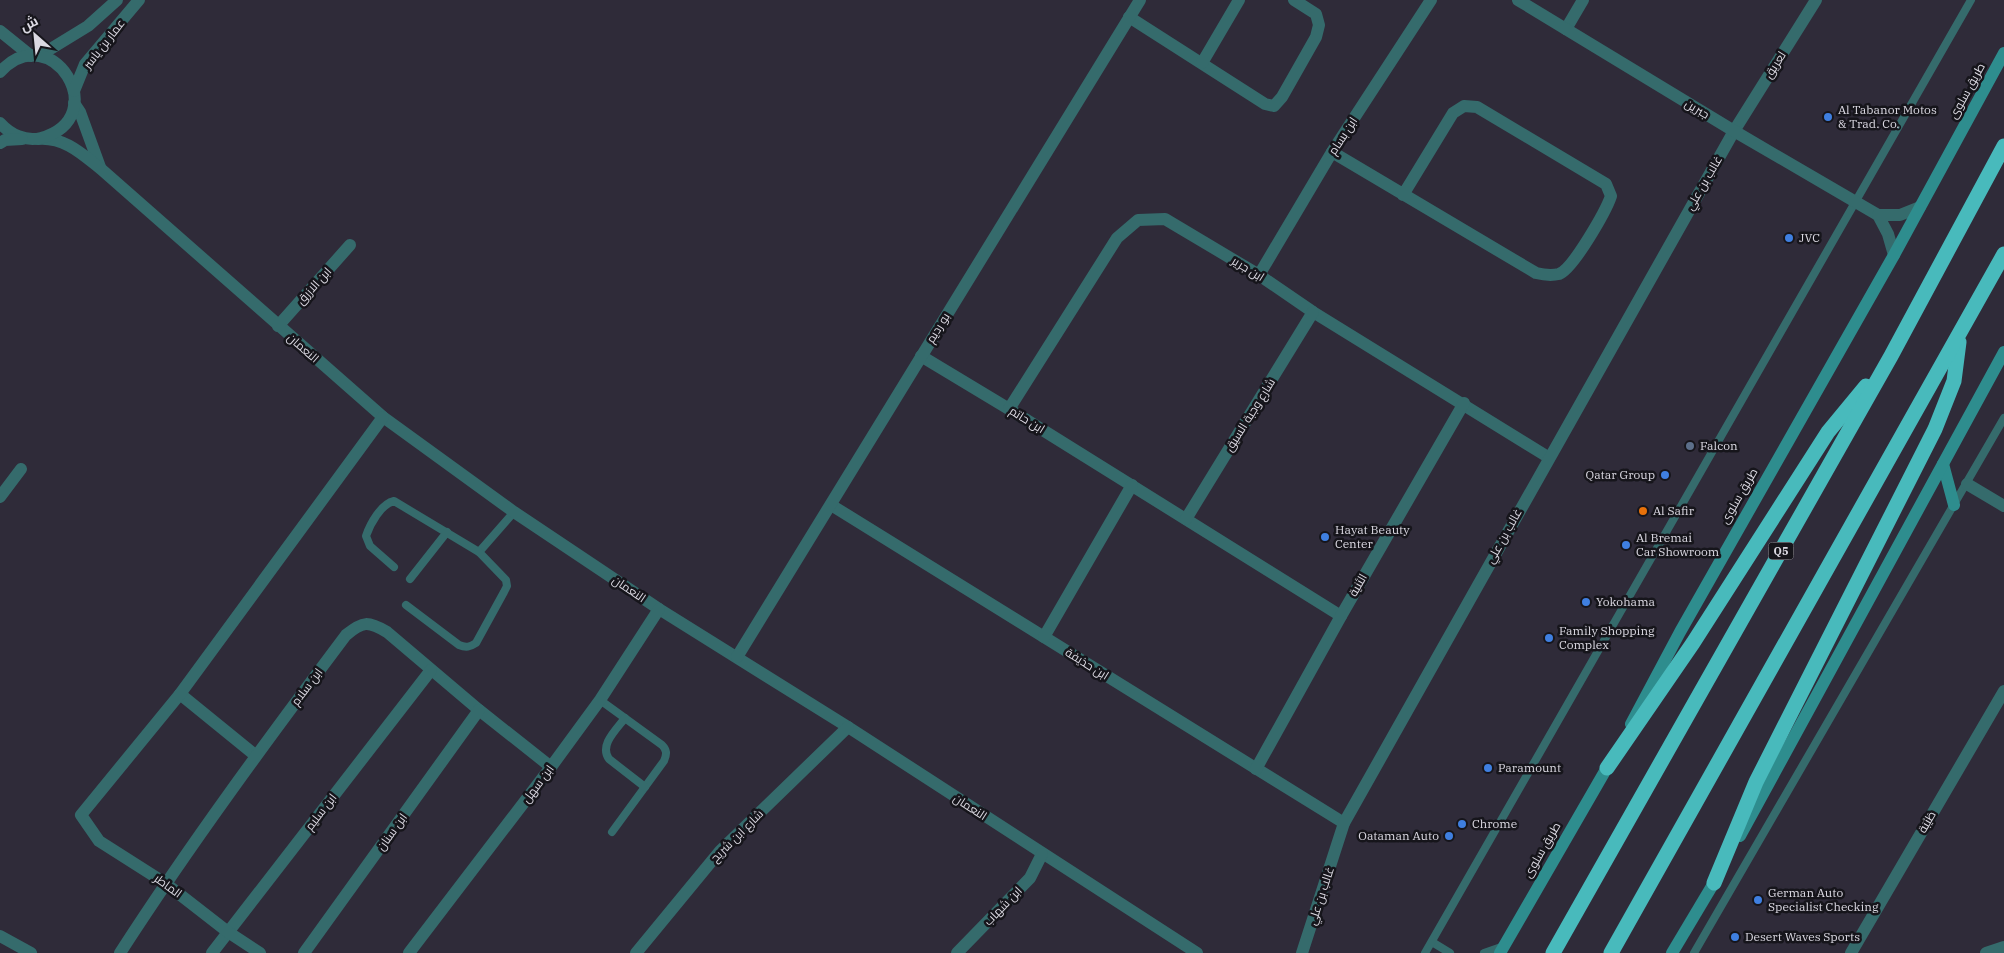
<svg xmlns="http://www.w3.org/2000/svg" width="2004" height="953" font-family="'IBM Plex Serif',Cairo,serif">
<rect width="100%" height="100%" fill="#2f2b39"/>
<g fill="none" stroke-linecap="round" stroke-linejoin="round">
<!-- service -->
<g stroke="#356b6c" stroke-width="8">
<path d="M 479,552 L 514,512"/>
<path d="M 394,567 L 370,546 L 366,536 C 370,524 381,504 394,501 L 479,552 L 506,580 L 507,586 L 504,592 L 476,643 C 470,647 466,648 459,645 L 406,605"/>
<path d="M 410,579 L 447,532"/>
<path d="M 600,700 L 662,745 C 667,750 667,754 664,761 L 612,832"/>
<path d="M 625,718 C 616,730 599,745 609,759 L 645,787"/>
<path d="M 1432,942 L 1450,953"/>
<path d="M 1425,953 L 1971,0"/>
<path d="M 1484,953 L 1504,946"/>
<path d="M 1694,953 L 2004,418"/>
</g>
<!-- minor -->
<g stroke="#356b6c" stroke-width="12">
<path d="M 1129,17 L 1265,104 L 1274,106 L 1282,97 L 1316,37 L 1319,25 L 1316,14 L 1294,0"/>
<path d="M 1566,29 L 1583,0"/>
<path d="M 1202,63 L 1239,0"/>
<path d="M 74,103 L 80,112 L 100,167"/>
<path d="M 38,139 C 65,137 82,154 101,169 L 383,417 L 514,512 L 659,609 L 848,727 L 1197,953"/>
<path d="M 1332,152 L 1536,273 C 1544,275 1551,276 1559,274 C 1573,269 1606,211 1611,196 L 1606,184 L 1477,107 L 1464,106 L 1453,113 L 1403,195"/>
<path d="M 1259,275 L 1332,152 L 1431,0"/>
<path d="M 278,326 L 350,245"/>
<path d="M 921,356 L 1009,409 L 1341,616"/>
<path d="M 1009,409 L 1117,238 L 1138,220 L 1165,219 L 1259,275 L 1313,312 L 1548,457"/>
<path d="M 1967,484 L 2004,506"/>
<path d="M 0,497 L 21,469"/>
<path d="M 831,505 L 1344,823"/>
<path d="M 1186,519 L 1313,312"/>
<path d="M 1044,637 L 1132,485"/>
<path d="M 737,657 L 1140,0"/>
<path d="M 180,694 L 255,755"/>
<path d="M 1256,769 L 1341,616 L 1464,403"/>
<path d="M 0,936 L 31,953"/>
<path d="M 120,953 C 191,843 268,739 346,635 C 363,621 368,621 387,632 L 479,710 L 551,767"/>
<path d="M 212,953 L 431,670"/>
<path d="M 260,953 L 228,932 L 165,883 L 99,841 L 81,815 L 180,694 L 383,417"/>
<path d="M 304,953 L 479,710"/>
<path d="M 409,953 L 551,767 L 600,700 L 659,609"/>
<path d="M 636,953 L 720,851 L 848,727"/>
<path d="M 957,953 L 1030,878 L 1042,854"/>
<path d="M 1302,953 L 1344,823 L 1734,131 L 1816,0"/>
<path d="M 1851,953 L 2004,691"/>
<path d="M 1986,953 L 2004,947"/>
</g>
<!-- tertiary -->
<g stroke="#356b6c" stroke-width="12">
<path d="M 1518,0 L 1734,131 L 1878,215 L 1888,234 L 1894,255"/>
<path d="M 0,31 L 31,56"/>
<path d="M 39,56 L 88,26 L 117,0"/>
<path d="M 0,72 C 51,16 115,117 41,138 C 25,142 10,134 0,123"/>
<path d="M 74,91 L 85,64 L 139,0"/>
<path d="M 0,143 L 5,140 L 22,139"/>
<path d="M 1878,215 L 1900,215 L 1920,207"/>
</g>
<!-- secondary -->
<g stroke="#2e8d8e" stroke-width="12">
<path d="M 1943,464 L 1954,505"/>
<path d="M 1631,724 L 1680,632 L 1894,255 L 2004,53"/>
<path d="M 1740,836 L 2004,352"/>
<path d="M 1500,953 L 1612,759"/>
<path d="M 1672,953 L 1718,876"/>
</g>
<!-- motorway -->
<g stroke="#48babc" stroke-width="15">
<path d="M 1607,768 L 1693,643 L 1828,432 L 1866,386"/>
<path d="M 1714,883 L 1756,782 L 1935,429 L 1954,381 L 1959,342"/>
<path d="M 1553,953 L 1891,356 L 2004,146"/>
<path d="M 1611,953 L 2004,254"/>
</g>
</g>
<!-- markers -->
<g fill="#3f7fe0" stroke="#16151b" stroke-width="2">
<circle cx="1828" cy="117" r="5"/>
<circle cx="1789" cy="238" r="5"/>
<circle cx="1665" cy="475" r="5"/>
<circle cx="1325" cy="537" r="5"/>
<circle cx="1626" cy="545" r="5"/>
<circle cx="1586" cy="602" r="5"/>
<circle cx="1549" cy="638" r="5"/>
<circle cx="1488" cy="768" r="5"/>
<circle cx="1462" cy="824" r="5"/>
<circle cx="1449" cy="836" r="5"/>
<circle cx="1758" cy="900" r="5"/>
<circle cx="1735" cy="937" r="5"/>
</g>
<circle fill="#5c6f8a" stroke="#16151b" stroke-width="2" cx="1690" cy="446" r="5"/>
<circle fill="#e8710a" stroke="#16151b" stroke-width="2" cx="1643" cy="511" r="5"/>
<g text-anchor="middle" stroke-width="5" stroke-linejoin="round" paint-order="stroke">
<!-- shield labels -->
<rect fill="#16151b" stroke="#a09ea6" stroke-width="1" x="1768.5" y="542.5" width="25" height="17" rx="4"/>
<g font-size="11" font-weight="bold" fill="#dbd9e2">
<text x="1781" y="555">Q5</text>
</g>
<!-- street labels -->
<g font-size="12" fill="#dbd9e2" stroke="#16151b">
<text transform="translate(104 44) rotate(-52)" y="4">عمار بن ياسر</text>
<text transform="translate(1775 65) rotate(-58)" y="4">لعريق</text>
<text transform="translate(1967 91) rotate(-61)" y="4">طريق سلوى</text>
<text transform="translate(1697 109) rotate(31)" y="4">جبرين</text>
<text transform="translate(1343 136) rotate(-57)" y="4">ابن بسام</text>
<text transform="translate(1704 183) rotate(-60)" y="4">غالب بن علي</text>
<text transform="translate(1248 269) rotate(32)" y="4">ابن جرير</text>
<text transform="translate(314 286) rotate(-48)" y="4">ابن الازرق</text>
<text transform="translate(938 328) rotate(-58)" y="4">بو رديم</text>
<text transform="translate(303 348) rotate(41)" y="4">النعمان</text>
<text transform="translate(1250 415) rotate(-58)" y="4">شارع وجبة السيق</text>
<text transform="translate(1027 420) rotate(32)" y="4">ابن حاتم</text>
<text transform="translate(1739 496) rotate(-60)" y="4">طريق سلوى</text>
<text transform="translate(1504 536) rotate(-61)" y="4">غالب بن علي</text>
<text transform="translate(1358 585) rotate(-60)" y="4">الثنية</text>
<text transform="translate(629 589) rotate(34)" y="4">النعمان</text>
<text transform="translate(1087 664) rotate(32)" y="4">ابن حذيفة</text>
<text transform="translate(307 687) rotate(-53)" y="4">ابن سلام</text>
<text transform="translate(538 784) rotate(-53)" y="4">ابن سهل</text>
<text transform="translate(970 807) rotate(33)" y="4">النعمان</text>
<text transform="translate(321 812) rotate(-52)" y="4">ابن سليم</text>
<text transform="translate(1927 822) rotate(-60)" y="4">طَيْبَة</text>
<text transform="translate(392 832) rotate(-54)" y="4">ابن سنان</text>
<text transform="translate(737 836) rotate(-45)" y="4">شارع ابن شريح</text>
<text transform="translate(1542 850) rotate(-60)" y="4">طريق سلوى</text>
<text transform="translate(168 886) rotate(36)" y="4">الماطر</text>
<text transform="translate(1321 896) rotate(-72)" y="4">غالب بن علي</text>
<text transform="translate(1003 906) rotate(-46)" y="4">ابن شهاب</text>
</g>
<!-- poi labels -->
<g font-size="12" fill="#dbd9e2" stroke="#16151b" text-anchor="start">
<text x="1838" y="114">Al Tabanor Motos<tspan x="1838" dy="14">&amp; Trad. Co.</tspan></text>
<text x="1799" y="242">JVC</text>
<text x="1700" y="450">Falcon</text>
<text x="1655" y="479" text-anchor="end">Qatar Group</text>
<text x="1653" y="515">Al Safir</text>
<text x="1335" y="534">Hayat Beauty<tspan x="1335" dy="14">Center</tspan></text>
<text x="1636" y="542">Al Bremai<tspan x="1636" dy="14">Car Showroom</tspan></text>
<text x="1596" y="606">Yokohama</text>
<text x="1559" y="635">Family Shopping<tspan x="1559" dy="14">Complex</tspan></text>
<text x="1498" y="772">Paramount</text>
<text x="1472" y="828">Chrome</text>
<text x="1439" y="840" text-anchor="end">Oataman Auto</text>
<text x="1768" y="897">German Auto<tspan x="1768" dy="14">Specialist Checking</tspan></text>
<text x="1745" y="941">Desert Waves Sports</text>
</g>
</g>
<!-- north arrow -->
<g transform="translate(35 35) rotate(333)" stroke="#16151b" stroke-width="4" paint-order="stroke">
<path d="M0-4L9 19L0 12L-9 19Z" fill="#dbd9e2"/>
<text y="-8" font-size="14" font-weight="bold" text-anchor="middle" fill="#dbd9e2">ش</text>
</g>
</svg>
